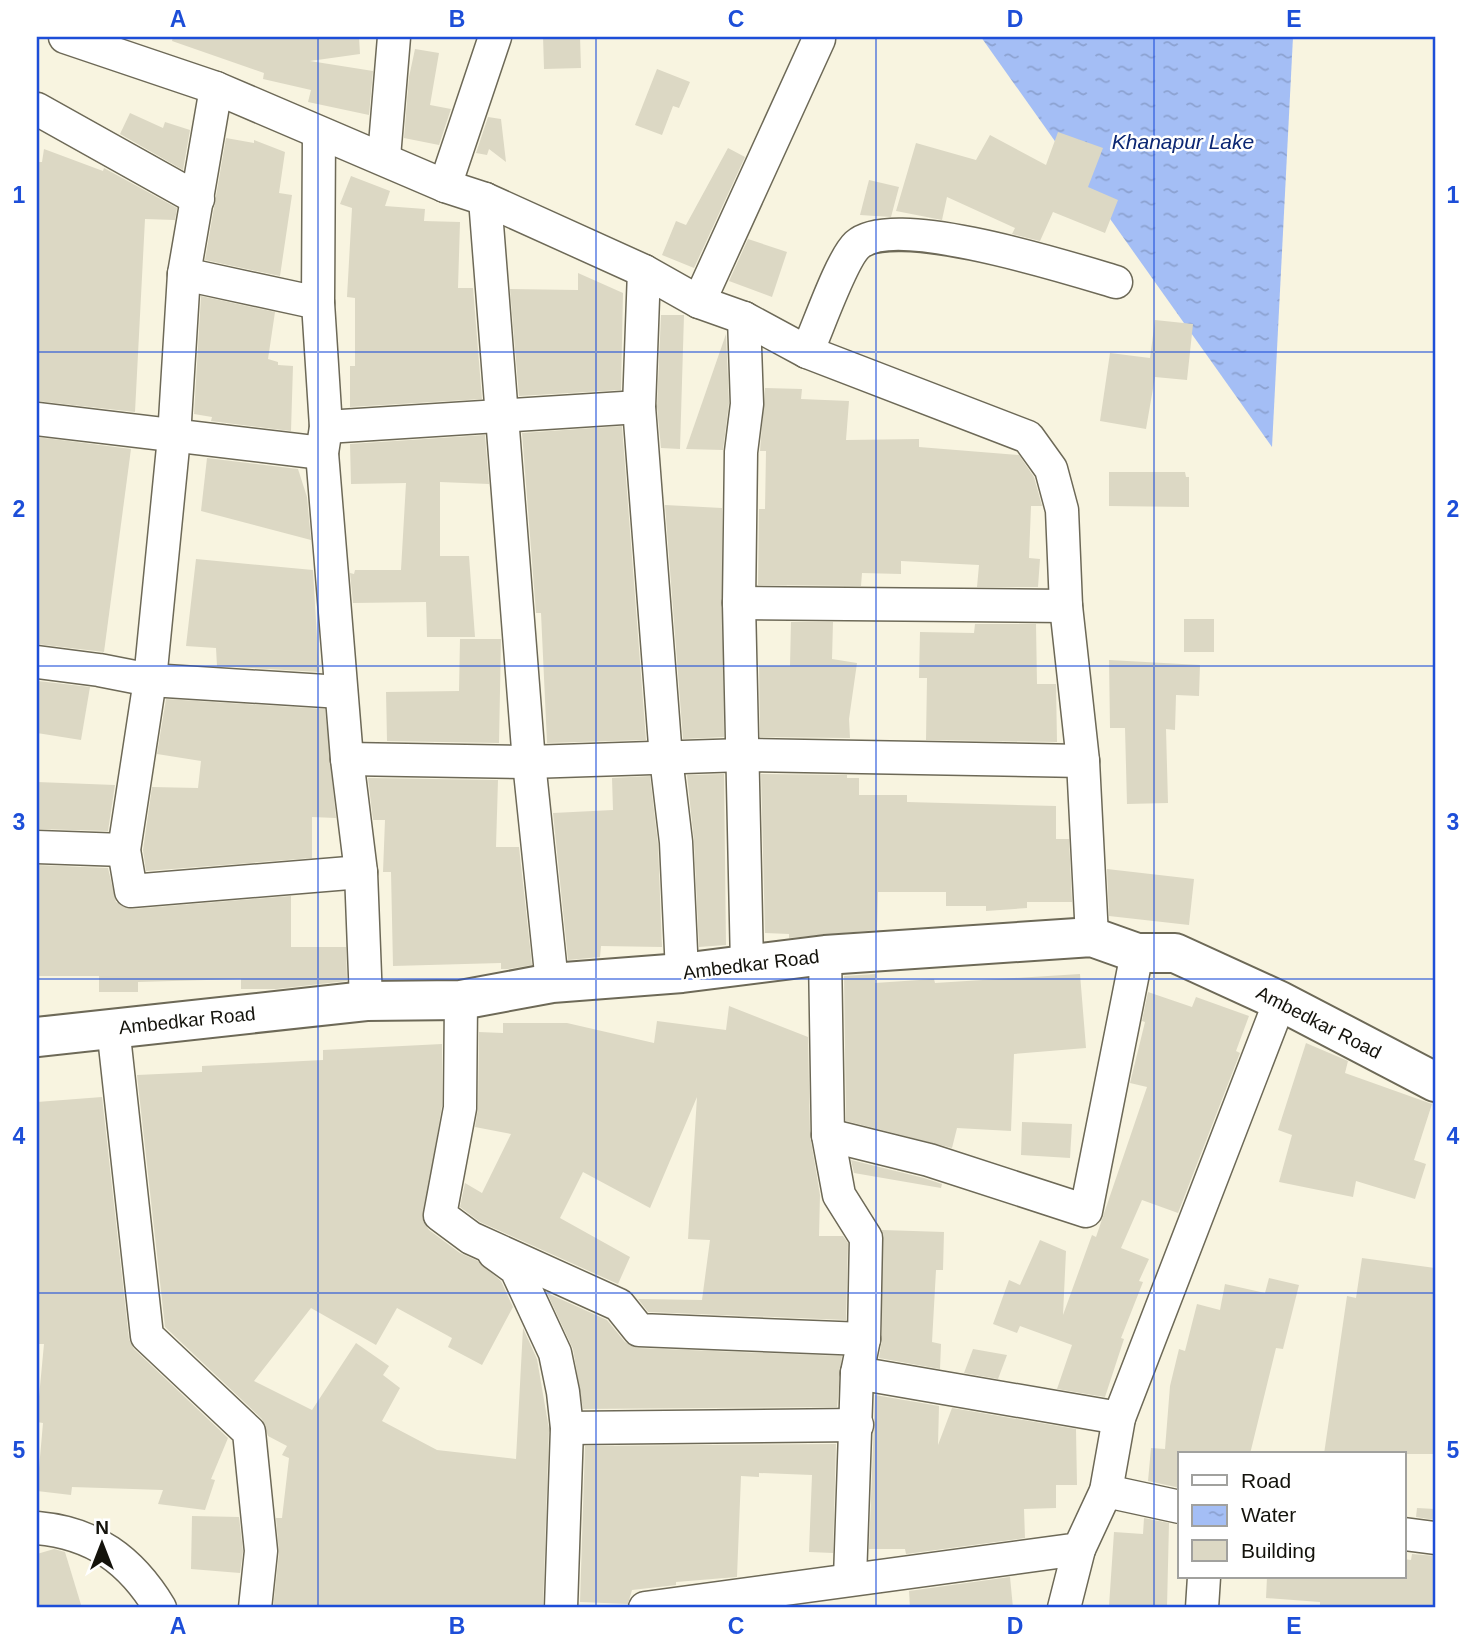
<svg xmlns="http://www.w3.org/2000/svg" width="1472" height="1645" font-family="Helvetica,sans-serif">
<defs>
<pattern id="water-ripples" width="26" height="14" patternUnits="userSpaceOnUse" patternTransform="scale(1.75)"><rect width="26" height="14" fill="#a4bef5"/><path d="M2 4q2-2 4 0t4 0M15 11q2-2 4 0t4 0" fill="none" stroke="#8ca2d1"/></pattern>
</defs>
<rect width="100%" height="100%" fill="#f8f4e0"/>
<!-- water -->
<path fill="url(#water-ripples)" d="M 981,37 L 1293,37 L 1272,447 Z"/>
<!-- building -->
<g fill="#dcd8c4">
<path d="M 173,37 L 359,37 L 360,54 L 310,61 L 373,71 L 369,115 L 308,102 L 311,90 L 263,79 L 264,73 L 172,41 Z"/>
<path d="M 543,37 L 580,37 L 581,68 L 544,69 Z"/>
<path d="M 415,49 L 439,53 L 430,105 L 451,109 L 439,145 L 404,138 L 409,77 Z"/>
<path d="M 657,69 L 690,82 L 679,108 L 673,106 L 662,135 L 635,125 Z"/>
<path d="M 130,113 L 163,128 L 165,122 L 190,130 L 183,170 L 120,134 Z"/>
<path d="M 488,117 L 501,119 L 506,162 L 489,149 L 487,155 L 476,153 Z"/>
<path d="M 1058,132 L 1103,148 L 1088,187 L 1118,200 L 1105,233 L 1053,212 L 1040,241 L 1012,234 L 1015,228 L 947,197 L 942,220 L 896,211 L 916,143 L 976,160 L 990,135 L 1046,165 Z"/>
<path d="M 226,138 L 254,143 L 254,140 L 285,152 L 279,193 L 292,195 L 280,276 L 205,260 Z"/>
<path d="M 728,148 L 745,157 L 694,268 L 662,255 L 676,221 L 686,225 Z"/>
<path d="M 44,149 L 103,171 L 104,168 L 177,208 L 175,220 L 145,219 L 135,412 L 37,401 L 37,162 L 42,162 Z"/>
<path d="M 351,176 L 390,191 L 385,206 L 425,209 L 424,221 L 460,222 L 458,288 L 473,288 L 482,399 L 350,407 L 350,366 L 355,366 L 355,298 L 347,297 L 352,208 L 340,204 Z"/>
<path d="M 869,180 L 899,187 L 891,217 L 860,215 Z"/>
<path d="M 748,239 L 787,252 L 772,297 L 729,281 Z"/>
<path d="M 578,273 L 623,293 L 621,390 L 519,396 L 510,289 L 578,290 Z"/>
<path d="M 201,296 L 275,312 L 268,359 L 278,362 L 278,365 L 293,366 L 291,431 L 211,421 L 212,417 L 194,414 Z"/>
<path d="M 661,315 L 684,315 L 680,449 L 661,448 L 657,407 Z"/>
<path d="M 1155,320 L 1193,324 L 1187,380 L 1155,377 L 1146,429 L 1100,421 L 1110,353 L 1150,358 Z"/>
<path d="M 726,334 L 729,403 L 723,450 L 686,449 Z"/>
<path d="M 765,388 L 802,389 L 801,399 L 849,401 L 846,440 L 919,439 L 919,447 L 1019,455 L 1034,477 L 1042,506 L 1031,506 L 1029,558 L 1040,559 L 1038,587 L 977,587 L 979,565 L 901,561 L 901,574 L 862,573 L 861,586 L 758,585 L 759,509 L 765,509 L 766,451 L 760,451 Z"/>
<path d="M 622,426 L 646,740 L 547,743 L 541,613 L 536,613 L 522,433 Z"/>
<path d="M 485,435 L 489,484 L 440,482 L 440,556 L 469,556 L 475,637 L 427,637 L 426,602 L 353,603 L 350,573 L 354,574 L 355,570 L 401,570 L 406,483 L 351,484 L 350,444 Z"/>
<path d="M 37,437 L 131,449 L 104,652 L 37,644 Z"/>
<path d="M 207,458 L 298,469 L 307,497 L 311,540 L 201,511 Z"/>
<path d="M 1109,472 L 1185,472 L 1186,477 L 1189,477 L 1189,507 L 1109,506 Z"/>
<path d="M 665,505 L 722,508 L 724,737 L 683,739 Z"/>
<path d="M 196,559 L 313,570 L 319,672 L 217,666 L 216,648 L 186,646 Z"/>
<rect x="1184" y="619" width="30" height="33"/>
<path d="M 791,622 L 833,622 L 832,659 L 857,663 L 849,719 L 850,738 L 760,737 L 759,666 L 790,666 Z"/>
<path d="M 975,624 L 1036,624 L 1037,684 L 1056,684 L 1057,742 L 926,740 L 927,678 L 919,678 L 920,632 L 974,633 Z"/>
<path d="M 460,639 L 501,639 L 499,743 L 387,741 L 386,692 L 459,691 Z"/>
<path d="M 1109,660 L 1200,665 L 1199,696 L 1176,695 L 1175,730 L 1166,729 L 1168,803 L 1127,804 L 1125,728 L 1110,728 Z"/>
<path d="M 38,681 L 90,687 L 81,740 L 37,733 Z"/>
<path d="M 166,699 L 325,709 L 336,818 L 312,817 L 312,858 L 146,871 L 143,850 L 152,787 L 198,788 L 201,761 L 157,754 Z"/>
<path d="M 724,774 L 726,945 L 699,947 L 694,841 L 687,775 Z"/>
<path d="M 761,774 L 847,775 L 847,778 L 859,778 L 859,795 L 907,795 L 907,802 L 1056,806 L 1056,839 L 1069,839 L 1072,902 L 1027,902 L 1027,908 L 986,911 L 986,906 L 946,906 L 946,892 L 878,892 L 877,930 L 789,938 L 789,934 L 765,933 Z"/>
<path d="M 650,776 L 658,844 L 662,947 L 601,946 L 600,957 L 568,960 L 553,813 L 613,810 L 612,778 Z"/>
<path d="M 368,778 L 498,780 L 496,847 L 519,847 L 532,965 L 508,969 L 501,969 L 501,963 L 393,966 L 391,872 L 383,872 L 385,820 L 373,820 Z"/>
<path d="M 37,782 L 115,785 L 108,831 L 37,829 Z"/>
<path d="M 37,865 L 108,868 L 116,902 L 132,909 L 291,896 L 291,947 L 346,947 L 347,981 L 276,989 L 241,989 L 241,979 L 138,982 L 138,992 L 99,992 L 99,976 L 37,976 Z"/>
<path d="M 1107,869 L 1194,879 L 1189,925 L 1109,916 Z"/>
<path d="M 876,974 L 875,983 L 934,979 L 935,983 L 1080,974 L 1086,1048 L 1014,1054 L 1011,1131 L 957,1128 L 952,1148 L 846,1121 L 844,976 Z"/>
<path d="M 1148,992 L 1192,1007 L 1196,997 L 1249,1016 L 1236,1051 L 1240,1053 L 1178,1213 L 1142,1200 L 1121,1248 L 1149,1259 L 1139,1281 L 1143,1282 L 1121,1338 L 1124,1339 L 1105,1397 L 1057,1389 L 1072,1345 L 1020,1326 L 1017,1333 L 993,1324 L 1009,1280 L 1020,1285 L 1040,1240 L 1066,1251 L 1063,1315 L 1092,1235 L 1096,1237 L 1147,1087 L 1130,1083 L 1145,1022 L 1142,1021 Z"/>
<path d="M 729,1006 L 808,1037 L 810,1135 L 820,1195 L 819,1236 L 843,1236 L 848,1243 L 846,1320 L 648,1312 L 638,1299 L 702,1300 L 710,1240 L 688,1239 L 697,1097 L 650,1208 L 583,1172 L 560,1218 L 630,1257 L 618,1284 L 480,1222 L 460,1207 L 465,1183 L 482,1193 L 511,1134 L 475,1127 L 478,1108 L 479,1032 L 503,1033 L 503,1023 L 567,1023 L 654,1043 L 657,1021 L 726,1030 Z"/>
<path d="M 1306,1043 L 1348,1061 L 1345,1073 L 1432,1104 L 1414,1160 L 1426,1164 L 1415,1199 L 1356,1181 L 1353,1197 L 1279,1182 L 1292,1135 L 1278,1130 Z"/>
<path d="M 442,1044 L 442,1106 L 423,1221 L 429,1230 L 460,1253 L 478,1261 L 501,1281 L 513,1307 L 482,1365 L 448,1347 L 452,1338 L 397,1308 L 376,1345 L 311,1308 L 254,1381 L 312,1410 L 356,1343 L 389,1366 L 383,1375 L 400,1388 L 382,1421 L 437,1450 L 516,1459 L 523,1328 L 537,1359 L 549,1429 L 543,1608 L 273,1608 L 279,1553 L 276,1518 L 282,1518 L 289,1458 L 282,1455 L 287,1446 L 268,1436 L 262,1419 L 165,1327 L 137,1075 L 202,1072 L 202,1066 L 323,1060 L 323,1050 Z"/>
<path d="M 102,1097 L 129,1339 L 134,1349 L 228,1438 L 211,1479 L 215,1480 L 205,1510 L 158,1504 L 163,1490 L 72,1487 L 71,1495 L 37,1491 L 43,1423 L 37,1422 L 37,1418 L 44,1344 L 39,1344 L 37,1305 L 37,1102 Z"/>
<path d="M 1022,1122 L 1072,1124 L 1070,1158 L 1021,1155 Z"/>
<path d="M 851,1160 L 924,1178 L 942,1184 L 941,1188 L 854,1173 Z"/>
<path d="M 882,1230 L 944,1232 L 943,1270 L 936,1270 L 932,1342 L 941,1344 L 940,1369 L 879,1358 L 882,1339 Z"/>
<path d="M 1362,1258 L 1435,1268 L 1435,1454 L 1324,1454 L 1347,1296 L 1356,1298 Z"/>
<path d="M 1269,1278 L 1299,1285 L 1283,1349 L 1276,1348 L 1250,1454 L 1180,1454 L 1180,1488 L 1148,1481 L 1151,1448 L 1165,1449 L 1170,1386 L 1179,1349 L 1185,1351 L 1197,1304 L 1220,1310 L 1225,1284 L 1265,1293 Z"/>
<path d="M 547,1293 L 607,1320 L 625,1342 L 638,1348 L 842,1356 L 837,1407 L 583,1409 L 573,1349 Z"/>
<path d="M 973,1349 L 1007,1355 L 998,1379 L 964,1373 Z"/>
<path d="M 875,1395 L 939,1406 L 938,1445 L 952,1408 L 1076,1429 L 1077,1485 L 1056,1485 L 1056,1508 L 1024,1509 L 1025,1538 L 906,1554 L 905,1549 L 869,1549 Z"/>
<path d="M 836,1444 L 833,1553 L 809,1552 L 812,1475 L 759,1473 L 759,1477 L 741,1476 L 737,1577 L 676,1582 L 676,1585 L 632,1590 L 628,1604 L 580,1602 L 585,1446 Z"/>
<path d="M 1417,1508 L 1435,1509 L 1435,1520 L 1416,1517 Z"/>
<path d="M 192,1516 L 239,1517 L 243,1551 L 240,1573 L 191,1569 Z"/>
<path d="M 1144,1518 L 1169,1523 L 1167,1608 L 1109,1606 L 1114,1532 L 1143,1534 Z"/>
<path d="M 54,1549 L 65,1552 L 82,1608 L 37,1608 L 37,1554 Z"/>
<path d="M 1412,1554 L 1435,1556 L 1435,1608 L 1320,1608 L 1320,1602 L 1266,1598 L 1267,1577 L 1404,1577 L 1404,1559 L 1411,1560 Z"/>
<path d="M 1010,1577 L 1013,1608 L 910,1608 L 909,1591 Z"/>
</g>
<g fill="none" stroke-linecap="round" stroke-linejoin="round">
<!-- minor casing -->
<g stroke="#6d6957" stroke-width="35">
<g id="minor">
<path d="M 65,37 L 216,88 L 445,186 L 485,199 L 644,271 L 699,302 L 744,318 L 807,352 L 1028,437 L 1051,469 L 1062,510 L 1066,606 L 1083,761 L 1092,937"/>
<path d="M 216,88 L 184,274 L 174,437 L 150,680 L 124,850 L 131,891 L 361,872"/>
<path d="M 37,109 L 198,199"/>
<path d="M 319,133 L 318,303 L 326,427 L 322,453 L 347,759 L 361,872 L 366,1001"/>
<path d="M 384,157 L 394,37"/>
<path d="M 445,186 L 495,37"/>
<path d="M 485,199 L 529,762 L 552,983"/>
<path d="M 644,271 L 639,407 L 666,758 L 676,842 L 682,973"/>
<path d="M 184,274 L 318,303"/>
<path d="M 699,302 L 819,39 L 817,37"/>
<path d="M 744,318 L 747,404 L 741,452 L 739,603 L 747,965"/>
<path d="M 807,352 C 818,328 841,260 857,245 C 894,212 1069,268 1116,282"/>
<path d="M 37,419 L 322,453"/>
<path d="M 326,427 L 639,407"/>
<path d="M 739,603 L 1066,606"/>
<path d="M 37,662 L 99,670 L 150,680 L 341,692"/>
<path d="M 347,759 L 529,762 L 744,755 L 1083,761"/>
<path d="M 37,847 L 124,850"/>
<path d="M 825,955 L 828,1135 L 839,1195 L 866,1238 L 864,1339 L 857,1373 L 850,1579"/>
<path d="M 461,1000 L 460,1108 L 440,1215 L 471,1238 L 619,1305 L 639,1330 L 864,1339"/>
<path d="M 113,1027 L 147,1336 L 249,1432 L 261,1551 L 255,1608"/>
<path d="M 828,1135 L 929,1160 L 1086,1211 L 1137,953"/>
<path d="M 494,1253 L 516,1269 L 555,1353 L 563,1392 L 567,1428 L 561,1608"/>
<path d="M 857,1373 L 1119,1418"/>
<path d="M 567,1428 L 857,1425"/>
<path d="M 1106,1491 L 1180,1507"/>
<path d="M 37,1528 C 94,1533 131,1560 160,1608"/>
<path d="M 1404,1534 L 1435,1538"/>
<path d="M 645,1608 L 1079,1549 L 1106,1491 L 1119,1418 L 1280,1001"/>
<path d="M 1064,1608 L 1079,1549"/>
<path d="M 1202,1608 L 1204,1577"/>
</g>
</g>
<!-- primary casing -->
<g stroke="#6d6957" stroke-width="42">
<path id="primary" d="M 37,1037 L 366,1001 L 461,1000 L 552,983 L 682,973 L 825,955 L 1092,937 L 1137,953 L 1175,953 L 1280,1001 L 1435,1082"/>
</g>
<!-- minor -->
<use href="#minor" stroke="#fff" stroke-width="32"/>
<!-- primary -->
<use href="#primary" stroke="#fff" stroke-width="38"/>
</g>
<!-- grid -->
<path fill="none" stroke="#1d4ed8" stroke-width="2" stroke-opacity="0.55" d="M 318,37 L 318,1608M 596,37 L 596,1608M 876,37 L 876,1608M 1154,37 L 1154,1608M 37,352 L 1435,352M 37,666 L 1435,666M 37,979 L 1435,979M 37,1293 L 1435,1293"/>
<g text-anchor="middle" stroke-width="5" stroke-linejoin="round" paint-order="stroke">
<!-- street labels -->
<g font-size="19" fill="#14130c" stroke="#fff">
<text transform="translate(751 964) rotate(-7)" y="7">Ambedkar Road</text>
<text transform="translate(187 1020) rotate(-6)" y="7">Ambedkar Road</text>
<text transform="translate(1319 1022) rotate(27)" y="7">Ambedkar Road</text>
</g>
<!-- water labels -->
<g font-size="21" font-style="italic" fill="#0c2773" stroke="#fff">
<text x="1183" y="149">Khanapur Lake</text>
</g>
</g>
<!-- border -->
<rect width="1472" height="1645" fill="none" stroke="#ffffff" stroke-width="77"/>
<!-- legend -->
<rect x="1178" y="1452" width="228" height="126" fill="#ffffff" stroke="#a1a19e" stroke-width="2"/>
<rect x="1192" y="1475" width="35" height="10" fill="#ffffff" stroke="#a1a19e" stroke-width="2"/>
<text x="1241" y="1488" font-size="21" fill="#14130c">Road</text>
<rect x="1192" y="1505" width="35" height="21" fill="url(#water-ripples)" stroke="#a1a19e" stroke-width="2"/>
<text x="1241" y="1522" font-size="21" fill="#14130c">Water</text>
<rect x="1192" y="1540" width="35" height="21" fill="#dcd8c4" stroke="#a1a19e" stroke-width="2"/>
<text x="1241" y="1558" font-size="21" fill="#14130c">Building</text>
<!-- north arrow -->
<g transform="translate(102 1544)" stroke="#ffffff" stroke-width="5" paint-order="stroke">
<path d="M0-5L12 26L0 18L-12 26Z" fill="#14130c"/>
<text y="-10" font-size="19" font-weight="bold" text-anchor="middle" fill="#14130c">N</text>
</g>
<rect x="38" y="38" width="1396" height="1568" fill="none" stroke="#1d4ed8" stroke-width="2.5"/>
<g font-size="23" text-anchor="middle" font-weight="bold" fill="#1d4ed8">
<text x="178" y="27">A</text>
<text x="457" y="27">B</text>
<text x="736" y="27">C</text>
<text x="1015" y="27">D</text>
<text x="1294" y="27">E</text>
<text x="19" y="203">1</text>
<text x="1453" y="203">1</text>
<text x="19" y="517">2</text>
<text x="1453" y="517">2</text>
<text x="19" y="830">3</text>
<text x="1453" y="830">3</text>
<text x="19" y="1144">4</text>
<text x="1453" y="1144">4</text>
<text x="19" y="1458">5</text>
<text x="1453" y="1458">5</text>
<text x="178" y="1634">A</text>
<text x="457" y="1634">B</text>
<text x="736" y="1634">C</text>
<text x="1015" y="1634">D</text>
<text x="1294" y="1634">E</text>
</g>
</svg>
